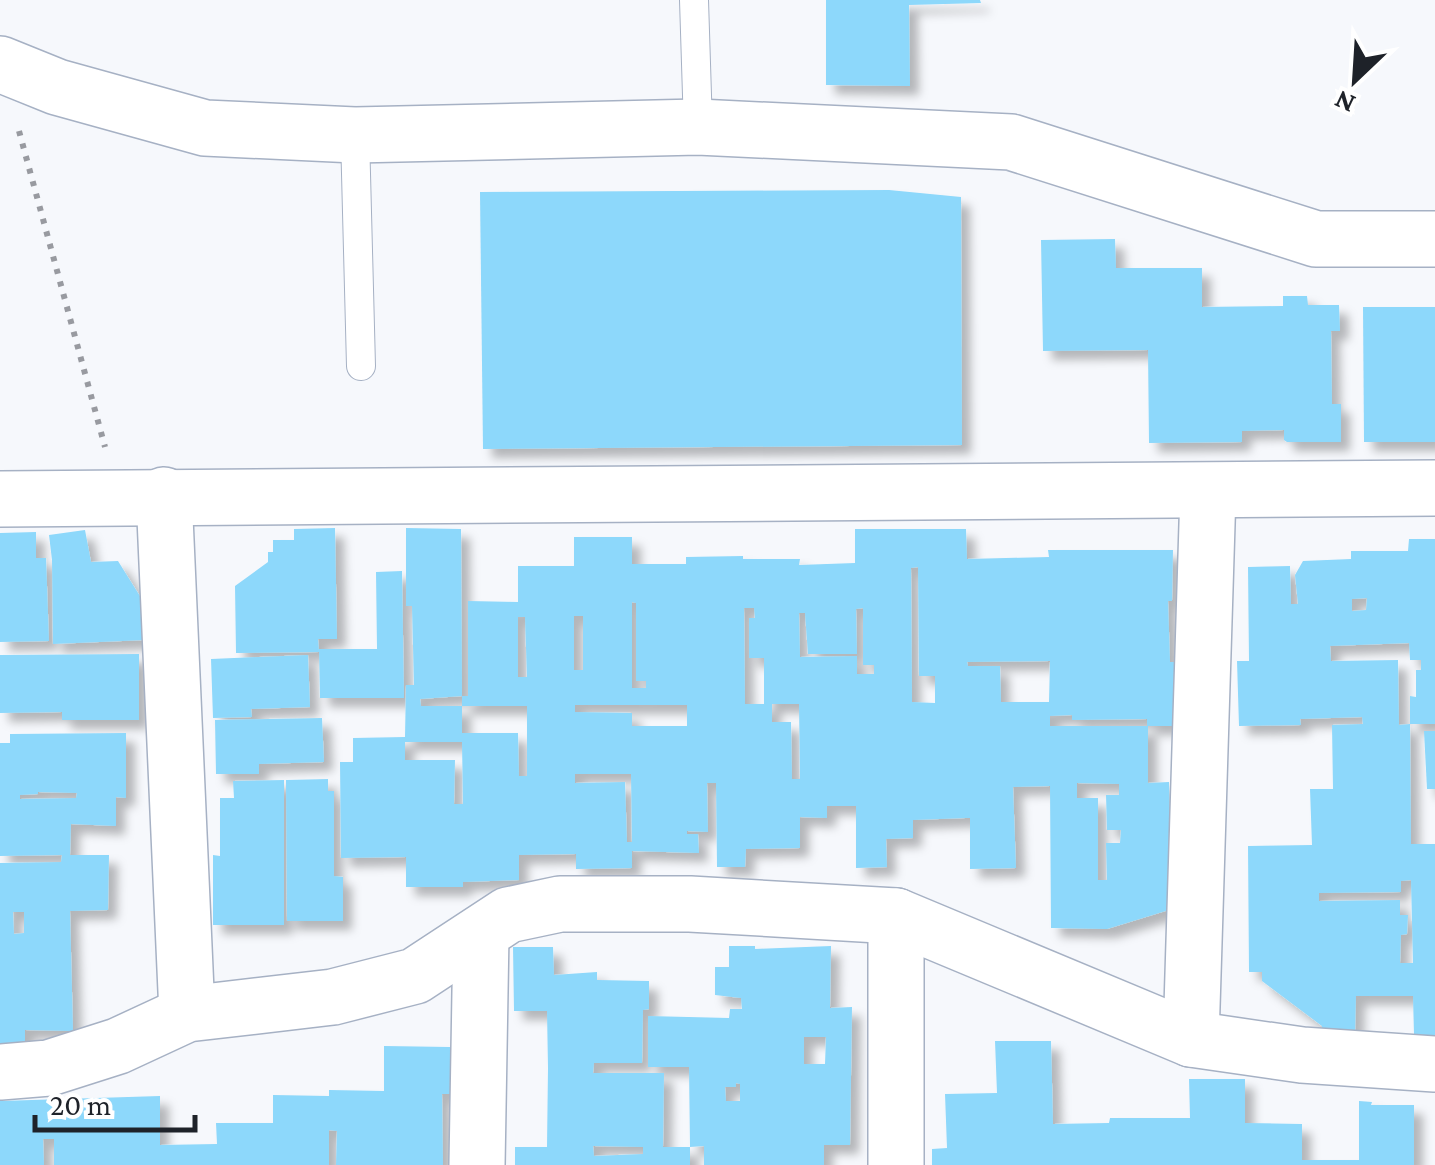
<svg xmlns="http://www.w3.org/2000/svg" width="1435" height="1165" font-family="'Crimson Pro',serif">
<defs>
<filter id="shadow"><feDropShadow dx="9" dy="9" stdDeviation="5" flood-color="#0004"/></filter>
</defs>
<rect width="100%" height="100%" fill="#f6f8fc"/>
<!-- building -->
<g fill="#8dd8fb" fill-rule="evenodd" filter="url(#shadow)">
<path d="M 826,0 L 980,0 L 981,3 L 909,5 L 910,86 L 826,85 Z"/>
<path d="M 889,190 L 961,197 L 962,445 L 483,449 L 480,192 Z"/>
<path d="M 1115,239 L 1116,268 L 1202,268 L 1202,307 L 1283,306 L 1283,296 L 1307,296 L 1308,305 L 1339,305 L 1340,331 L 1331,331 L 1332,404 L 1341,404 L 1341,442 L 1287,442 L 1284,440 L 1284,430 L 1242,431 L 1242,442 L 1149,443 L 1148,350 L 1043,351 L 1041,240 Z"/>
<path d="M 1363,307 L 1435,307 L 1435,442 L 1364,442 Z"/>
<path d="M 335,528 L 337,639 L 318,639 L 319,652 L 236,653 L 235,586 L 268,562 L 268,552 L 273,552 L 273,540 L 294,540 L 294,529 Z"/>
<path d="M 406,528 L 461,529 L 462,696 L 468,696 L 468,601 L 518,602 L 518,566 L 574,566 L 574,537 L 632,537 L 632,564 L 686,564 L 686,557 L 743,556 L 743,559 L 800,559 L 799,565 L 855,563 L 855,529 L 966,529 L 967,559 L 1049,557 L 1048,550 L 1173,550 L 1172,601 L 1168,601 L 1170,662 L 1175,662 L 1176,726 L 1147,726 L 1147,719 L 1072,720 L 1072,715 L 1050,716 L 1050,726 L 1148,726 L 1148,783 L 1169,782 L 1172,909 L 1107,929 L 1051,928 L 1050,786 L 1013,787 L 1016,868 L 970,869 L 970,818 L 965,818 L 913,820 L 913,838 L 886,839 L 887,867 L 856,868 L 856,806 L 827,806 L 827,818 L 800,817 L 800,848 L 746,849 L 745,867 L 717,867 L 716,783 L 707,783 L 708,832 L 687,831 L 687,834 L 698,834 L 699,853 L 632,851 L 632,868 L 576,869 L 576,854 L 519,855 L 519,880 L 463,882 L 463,887 L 406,887 L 406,857 L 341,858 L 340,762 L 353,762 L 353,738 L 405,737 L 406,685 L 414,685 L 412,606 L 406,606 ZM 918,567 L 919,676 L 935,676 L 935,703 L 912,702 L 911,568 ZM 632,602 L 636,603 L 636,681 L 646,681 L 646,688 L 632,688 ZM 744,608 L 754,608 L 755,618 L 749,618 L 749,658 L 764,658 L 764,704 L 745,704 ZM 863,608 L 863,665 L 874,665 L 874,674 L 857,674 L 857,656 L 800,657 L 799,613 L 805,613 L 808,654 L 857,654 L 856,609 ZM 574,616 L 583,616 L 583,670 L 574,670 ZM 518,617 L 525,617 L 527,677 L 518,677 ZM 1050,661 L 1049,702 L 1001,702 L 1000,666 L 968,666 L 967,662 ZM 462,696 L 462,706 L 527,706 L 527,776 L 519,776 L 518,733 L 462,733 L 462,706 L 421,706 L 420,699 ZM 772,704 L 799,704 L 800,779 L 792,779 L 791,722 L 772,722 ZM 575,705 L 687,705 L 687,726 L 632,726 L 632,713 L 575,712 ZM 405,742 L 462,742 L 463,804 L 454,804 L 455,760 L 405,760 ZM 575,774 L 631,774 L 632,842 L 627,842 L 625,782 L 575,783 ZM 1077,783 L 1119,784 L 1119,795 L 1106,795 L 1107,830 L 1121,830 L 1120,843 L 1106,843 L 1107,880 L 1098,880 L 1098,798 L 1077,798 Z"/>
<path d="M 85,530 L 91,562 L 118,561 L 143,601 L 145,640 L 53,644 L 52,560 L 49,535 Z"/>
<path d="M 36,532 L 36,558 L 46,558 L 49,641 L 0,642 L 0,533 Z"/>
<path d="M 1409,539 L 1435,539 L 1435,724 L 1410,724 L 1410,696 L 1416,697 L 1416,670 L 1421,670 L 1421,660 L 1410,660 L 1409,643 L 1330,646 L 1331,661 L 1398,660 L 1399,725 L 1410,724 L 1411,844 L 1435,844 L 1435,1035 L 1414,1035 L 1413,996 L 1356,996 L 1355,1033 L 1322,1030 L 1322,1026 L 1262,981 L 1262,972 L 1249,972 L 1248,846 L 1312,845 L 1310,789 L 1333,789 L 1332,725 L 1363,724 L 1362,717 L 1300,719 L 1301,725 L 1239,726 L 1237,661 L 1249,661 L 1248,567 L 1290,566 L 1291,604 L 1298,604 L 1295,575 L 1303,561 L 1351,559 L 1351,551 L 1408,551 ZM 1367,598 L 1366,610 L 1352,611 L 1352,599 ZM 1411,880 L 1413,963 L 1400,963 L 1401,935 L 1407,934 L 1408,915 L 1400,915 L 1400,900 L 1319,901 L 1319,893 L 1401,892 L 1401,881 Z"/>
<path d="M 402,571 L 404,698 L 320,698 L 319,649 L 377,649 L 376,572 Z"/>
<path d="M 139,654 L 139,720 L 62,720 L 62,712 L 0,713 L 0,655 Z"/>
<path d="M 308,655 L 310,707 L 251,709 L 252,717 L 213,718 L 211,659 Z"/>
<path d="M 322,718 L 324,762 L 259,764 L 259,774 L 216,774 L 215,720 Z"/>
<path d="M 1424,731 L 1435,731 L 1435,789 L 1427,789 Z"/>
<path d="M 126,733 L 126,798 L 116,797 L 116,826 L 71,824 L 70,855 L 109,855 L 108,910 L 70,911 L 73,1031 L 25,1030 L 25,1049 L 0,1049 L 0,863 L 61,862 L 62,855 L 0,856 L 0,743 L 10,743 L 10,734 ZM 38,792 L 77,793 L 76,798 L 20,799 L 20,795 L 38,794 ZM 13,912 L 24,912 L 24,933 L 14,934 Z"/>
<path d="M 328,779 L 328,791 L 334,791 L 334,876 L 343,877 L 343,921 L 287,921 L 286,780 Z"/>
<path d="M 284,780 L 284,925 L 213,925 L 213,855 L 220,856 L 220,798 L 234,798 L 233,781 Z"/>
<path d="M 729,946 L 755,946 L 755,949 L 831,946 L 830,1008 L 852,1007 L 850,1145 L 824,1145 L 824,1165 L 704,1165 L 704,1146 L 690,1147 L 689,1067 L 648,1067 L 648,1016 L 729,1018 L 730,1009 L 742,1009 L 741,998 L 715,995 L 715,967 L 729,967 ZM 804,1037 L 826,1037 L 825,1064 L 804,1064 ZM 736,1083 L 740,1084 L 740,1101 L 726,1101 L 725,1087 L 736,1087 Z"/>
<path d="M 513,947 L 553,947 L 554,975 L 597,972 L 597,980 L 649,981 L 649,1009 L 643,1010 L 642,1063 L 594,1063 L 593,1073 L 664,1073 L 663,1147 L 690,1147 L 690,1165 L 515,1165 L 515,1147 L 547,1147 L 548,1068 L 547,1011 L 514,1011 ZM 593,1146 L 643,1147 L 643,1154 L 594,1156 Z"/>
<path d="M 995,1041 L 1051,1041 L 1053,1124 L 1109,1123 L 1110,1118 L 1190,1118 L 1189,1079 L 1245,1079 L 1245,1123 L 1302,1124 L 1302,1160 L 1359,1160 L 1359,1101 L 1372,1102 L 1371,1105 L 1414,1105 L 1414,1165 L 932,1165 L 932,1149 L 947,1148 L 945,1094 L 997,1093 Z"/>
<path d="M 384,1046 L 450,1047 L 451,1094 L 442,1094 L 443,1165 L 336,1165 L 337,1131 L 329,1130 L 329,1165 L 54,1165 L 54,1139 L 43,1139 L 44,1165 L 0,1165 L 0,1101 L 160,1096 L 160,1145 L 217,1144 L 216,1123 L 273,1123 L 273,1095 L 329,1096 L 329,1090 L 384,1091 Z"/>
</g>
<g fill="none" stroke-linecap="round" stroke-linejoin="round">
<!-- lane casing -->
<g stroke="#a6b1c4" stroke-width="30">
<g id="lane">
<path d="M 694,0 L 698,127"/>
<path d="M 355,135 L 361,366"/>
</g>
</g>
<!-- street casing -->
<g stroke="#a6b1c4" stroke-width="58">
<g id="street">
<path d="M 0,64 L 57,87 L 205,128 L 355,135 L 698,127 L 1011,142 L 1316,239 L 1435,239"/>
<path d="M 164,495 L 187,1014"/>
<path d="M 0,499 L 1435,488"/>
<path d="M 896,916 L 896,1165"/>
<path d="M 1191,1039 L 1208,492"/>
<path d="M 0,1072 L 49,1068 L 118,1046 L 187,1014 L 333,997 L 415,976 L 508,915 L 560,904 L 690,904 L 896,916 L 1191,1039 L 1302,1055 L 1435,1064"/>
<path d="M 477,1165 L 481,934"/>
</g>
</g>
<!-- path -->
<path stroke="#989aa0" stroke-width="6" stroke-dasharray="5 8" stroke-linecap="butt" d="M 19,131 L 105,447"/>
<!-- lane -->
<use href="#lane" stroke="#fff" stroke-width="28"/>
<!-- street -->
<use href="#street" stroke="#fff" stroke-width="55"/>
</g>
<!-- north arrow -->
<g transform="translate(1355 80) rotate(205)" stroke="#ffffff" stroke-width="8" paint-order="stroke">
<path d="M0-8L18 38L0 25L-18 38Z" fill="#1e2229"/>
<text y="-15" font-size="28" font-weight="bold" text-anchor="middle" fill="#1e2229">N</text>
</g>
<!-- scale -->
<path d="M35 1115v15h160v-15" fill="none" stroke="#1e2229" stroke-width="5"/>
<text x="50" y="1115" font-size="30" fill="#1e2229" stroke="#ffffff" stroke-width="8" paint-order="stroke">20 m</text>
</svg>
